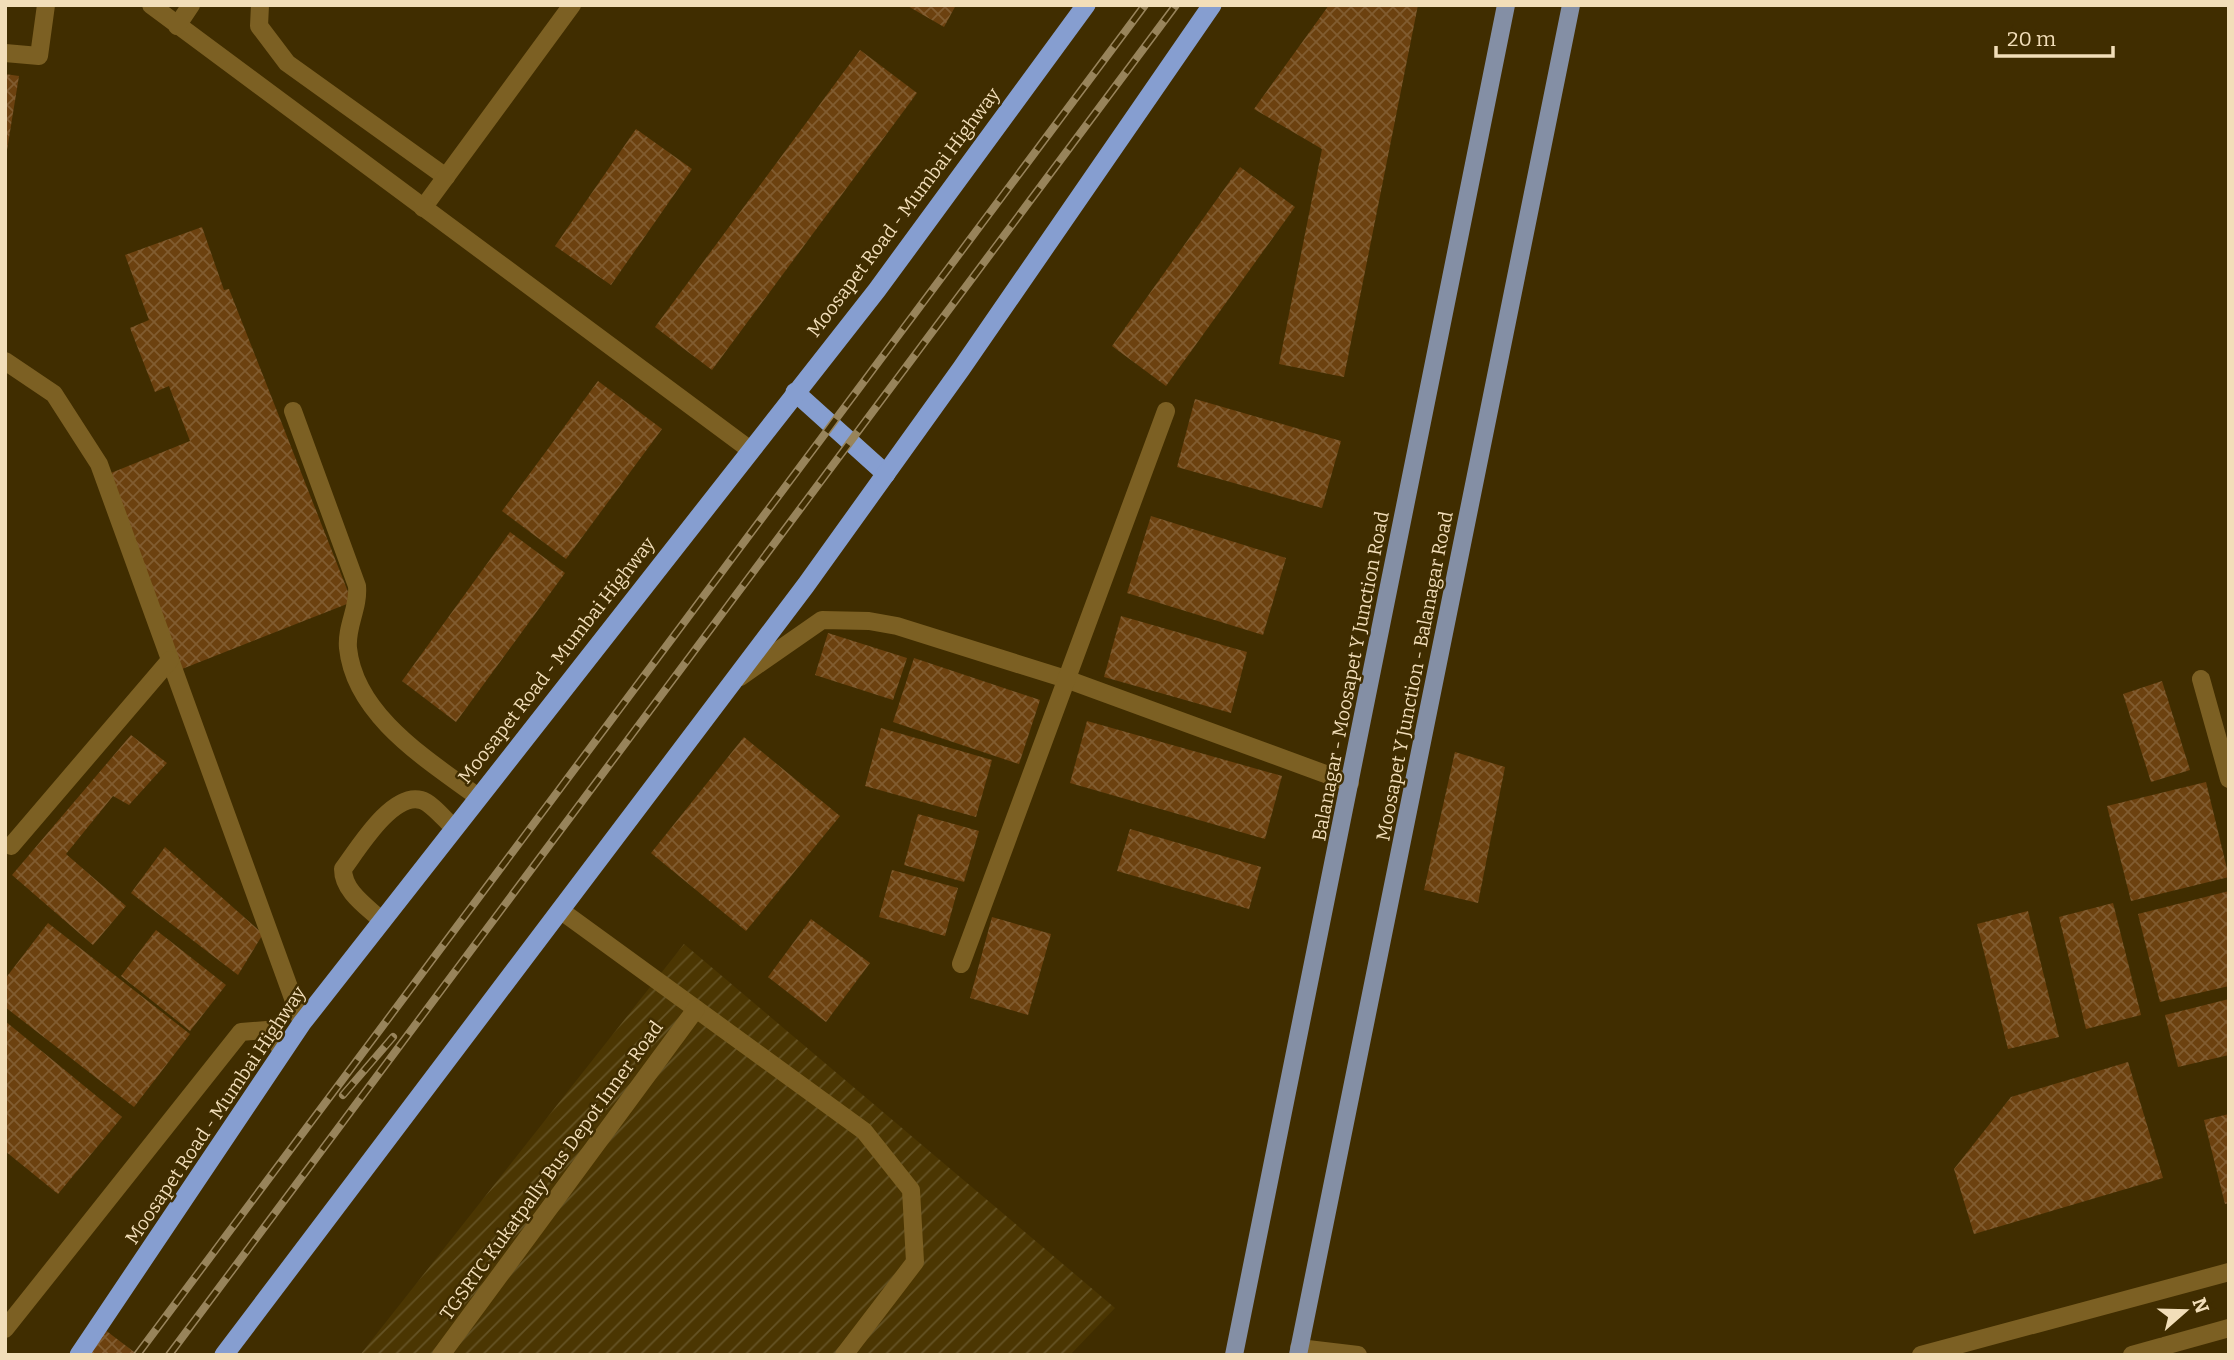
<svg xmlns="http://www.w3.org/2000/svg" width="2234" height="1360" font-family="Bitter,serif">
<defs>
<pattern id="industrial-furrows" width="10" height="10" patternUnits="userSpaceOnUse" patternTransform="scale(1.75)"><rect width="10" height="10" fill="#4b3602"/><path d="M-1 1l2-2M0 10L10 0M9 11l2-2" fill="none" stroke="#655325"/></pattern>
<pattern id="building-cross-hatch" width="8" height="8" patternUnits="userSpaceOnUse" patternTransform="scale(1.75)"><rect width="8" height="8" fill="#6c410f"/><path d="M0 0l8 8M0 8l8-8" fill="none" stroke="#815c30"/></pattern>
</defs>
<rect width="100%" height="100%" fill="#402d00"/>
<!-- industrial -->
<path fill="url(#industrial-furrows)" d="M 684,944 L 1115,1308 L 1070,1355 L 360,1355 Z"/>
<!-- building -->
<g fill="url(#building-cross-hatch)">
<path d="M 906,5 L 956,5 L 944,27 Z"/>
<path d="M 1329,5 L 1418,5 L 1344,377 L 1279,364 L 1322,149 L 1254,109 Z"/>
<path d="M 860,50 L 917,93 L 712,370 L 655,327 Z"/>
<path d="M 5,74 L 19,76 L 7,150 L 5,150 Z"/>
<path d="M 636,129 L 692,169 L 611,285 L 555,246 Z"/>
<path d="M 1240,167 L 1295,207 L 1166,386 L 1112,346 Z"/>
<path d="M 202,227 L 224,290 L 229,289 L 352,602 L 182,669 L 106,475 L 190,441 L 169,386 L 155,392 L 130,328 L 149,320 L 125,255 Z"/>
<path d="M 598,381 L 662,429 L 566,559 L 502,511 Z"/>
<path d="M 1195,399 L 1341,441 L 1322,508 L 1177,467 Z"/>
<path d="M 1151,516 L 1286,558 L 1263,635 L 1127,593 Z"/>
<path d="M 510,532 L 565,573 L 456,722 L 402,681 Z"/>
<path d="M 1121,616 L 1247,652 L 1231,713 L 1104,677 Z"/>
<path d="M 828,633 L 907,658 L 893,700 L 815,675 Z"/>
<path d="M 914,658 L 1040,700 L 1019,764 L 893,722 Z"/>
<path d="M 2162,681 L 2190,770 L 2151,782 L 2123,694 Z"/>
<path d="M 1087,721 L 1282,776 L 1265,839 L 1070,783 Z"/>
<path d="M 881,728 L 992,760 L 976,817 L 865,786 Z"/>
<path d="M 131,735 L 167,763 L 129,805 L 113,796 L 66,854 L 126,906 L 93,945 L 12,875 Z"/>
<path d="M 744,737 L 840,816 L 746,931 L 651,853 Z"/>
<path d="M 1455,752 L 1505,767 L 1478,903 L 1424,890 Z"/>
<path d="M 2206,782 L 2229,877 L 2131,901 L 2107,806 Z"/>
<path d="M 918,814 L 979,831 L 964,882 L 904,865 Z"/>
<path d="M 1130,829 L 1261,867 L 1249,909 L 1117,871 Z"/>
<path d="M 165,847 L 263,934 L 238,975 L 131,893 Z"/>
<path d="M 892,870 L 958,888 L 945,936 L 879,917 Z"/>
<path d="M 2229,891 L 2229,986 L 2160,1002 L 2138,914 Z"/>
<path d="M 2113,903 L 2141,1015 L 2086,1029 L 2059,917 Z"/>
<path d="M 2028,911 L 2059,1037 L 2008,1049 L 1977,924 Z"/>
<path d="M 992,917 L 1051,934 L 1028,1015 L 970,998 Z"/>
<path d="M 811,919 L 870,963 L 826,1022 L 768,977 Z"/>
<path d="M 48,923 L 190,1034 L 134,1107 L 5,1007 L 5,979 Z"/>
<path d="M 156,930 L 226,985 L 190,1031 L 121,976 Z"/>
<path d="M 2229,999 L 2229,1055 L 2178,1067 L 2165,1015 Z"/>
<path d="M 5,1021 L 122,1117 L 58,1194 L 5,1151 Z"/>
<path d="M 2128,1062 L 2163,1178 L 1974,1234 L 1954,1169 L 2011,1097 Z"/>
<path d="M 2229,1114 L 2229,1203 L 2225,1204 L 2204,1120 Z"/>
<path d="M 96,1323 L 138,1355 L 73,1355 Z"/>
</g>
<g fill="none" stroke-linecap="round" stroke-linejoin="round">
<!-- service -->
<g stroke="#7c6023" stroke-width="18">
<path d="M 260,5 L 259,26 L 287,63 L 446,177"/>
<path d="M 423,208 L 572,5"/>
<path d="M 293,411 L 357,586 C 359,608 346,626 348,648 C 355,716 428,760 478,797"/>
<path d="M 740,677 L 822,620 L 869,621 L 897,626 L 1066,679 L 1350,783"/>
<path d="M 560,910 L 864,1131 L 911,1190 L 915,1262 L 844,1355"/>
<path d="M 381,920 C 366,906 343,891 343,869 C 358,849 392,792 421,800 C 432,803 445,820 454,828"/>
<path d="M 441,1355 L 696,1009"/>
</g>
<!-- minor -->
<g stroke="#7c6023" stroke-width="18">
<path d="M 151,5 L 749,449"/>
<path d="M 177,26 L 191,5"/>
<path d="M 5,53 L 39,56 L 46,5"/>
<path d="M 5,361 L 54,394 L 99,464 L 302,1023"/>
<path d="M 2201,679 L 2229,779"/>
<path d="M 11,846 L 170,660"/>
<path d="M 961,964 L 1166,411"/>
<path d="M 5,1329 L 241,1032 L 267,1030 L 283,1051"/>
</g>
<!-- tertiary -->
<g stroke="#7c6023" stroke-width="18">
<path d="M 1299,1348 L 1358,1355"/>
<path d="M 1921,1355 L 2229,1272"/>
<path d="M 2132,1355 L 2229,1328"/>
</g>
<!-- primary -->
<g stroke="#848fa5" stroke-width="18">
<path d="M 1234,1355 L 1506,5"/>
<path d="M 1298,1355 L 1571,5"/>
</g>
<!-- trunk -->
<g stroke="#869ed0" stroke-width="19">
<path d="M 795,392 L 886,474"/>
<path d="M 79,1355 L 302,1023 L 877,290 L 1086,5"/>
<path d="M 224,1355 L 806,585 L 961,369 L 1212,5"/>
</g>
<!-- rail casing -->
<g stroke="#98845b" stroke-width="8">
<g id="rail">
<path d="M 343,1095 L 393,1037"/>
<path d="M 137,1355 L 1145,5"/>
<path d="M 169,1355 L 1176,5"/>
</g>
</g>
<!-- rail -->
<use href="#rail" stroke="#402d00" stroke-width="5" stroke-dasharray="16" stroke-linecap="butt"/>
</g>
<g text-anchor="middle" stroke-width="5" stroke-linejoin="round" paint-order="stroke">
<!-- street labels -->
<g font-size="19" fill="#f2deb9" stroke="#402d00">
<text transform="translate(903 212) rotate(-53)" y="7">Moosapet Road - Mumbai Highway</text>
<text transform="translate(556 660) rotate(-52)" y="7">Moosapet Road - Mumbai Highway</text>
<text transform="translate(1350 676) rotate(-79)" y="7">Balanagar - Moosapet Y Junction Road</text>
<text transform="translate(1414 676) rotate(-79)" y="7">Moosapet Y Junction - Balanagar Road</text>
<text transform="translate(215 1115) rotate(-56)" y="7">Moosapet Road - Mumbai Highway</text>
<text transform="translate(551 1170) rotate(-54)" y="7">TGSRTC Kukatpally Bus Depot Inner Road</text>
</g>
</g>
<!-- border -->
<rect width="2234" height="1360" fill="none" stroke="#f2deb9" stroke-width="14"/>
<!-- north arrow -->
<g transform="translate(2185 1311) rotate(70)" stroke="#402d00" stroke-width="5" paint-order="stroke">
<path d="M0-5L12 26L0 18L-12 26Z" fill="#f2deb9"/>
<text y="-10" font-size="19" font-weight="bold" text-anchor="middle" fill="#f2deb9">N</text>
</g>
<!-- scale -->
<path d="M1996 46v10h117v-10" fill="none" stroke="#f2deb9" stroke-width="3.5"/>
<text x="2007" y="46" font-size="21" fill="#f2deb9" stroke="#402d00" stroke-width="5" paint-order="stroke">20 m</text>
</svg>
